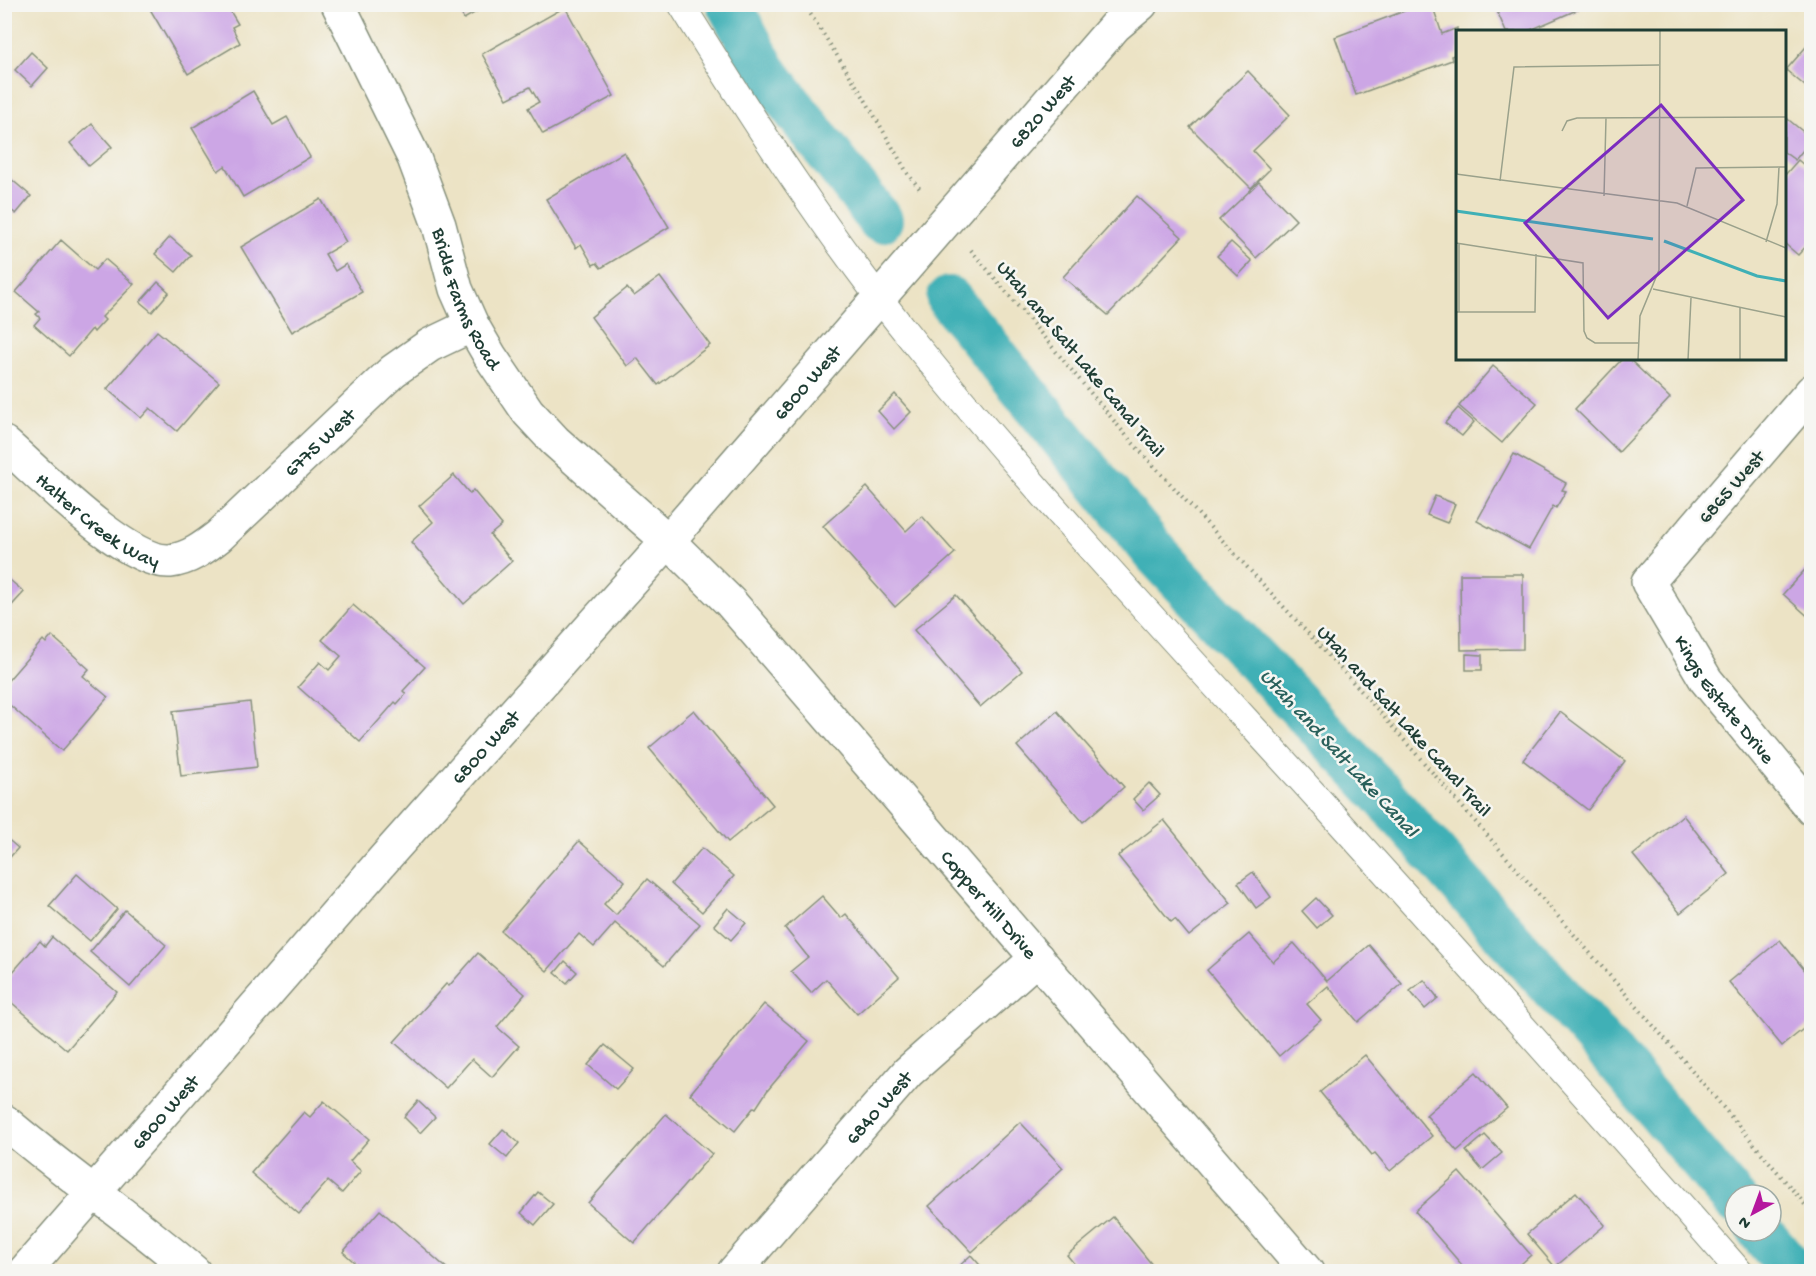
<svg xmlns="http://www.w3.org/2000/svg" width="1816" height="1276" font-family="'Gochi Hand',sans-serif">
<rect width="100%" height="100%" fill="#f6f6f2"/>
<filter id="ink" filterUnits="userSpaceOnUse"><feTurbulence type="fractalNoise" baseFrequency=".0167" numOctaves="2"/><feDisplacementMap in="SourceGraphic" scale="12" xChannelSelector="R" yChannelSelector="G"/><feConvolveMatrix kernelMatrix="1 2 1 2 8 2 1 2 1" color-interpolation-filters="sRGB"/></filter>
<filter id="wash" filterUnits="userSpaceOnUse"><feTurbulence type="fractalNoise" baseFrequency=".008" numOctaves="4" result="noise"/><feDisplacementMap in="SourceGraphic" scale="24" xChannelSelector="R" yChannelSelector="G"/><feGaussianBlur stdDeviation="1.35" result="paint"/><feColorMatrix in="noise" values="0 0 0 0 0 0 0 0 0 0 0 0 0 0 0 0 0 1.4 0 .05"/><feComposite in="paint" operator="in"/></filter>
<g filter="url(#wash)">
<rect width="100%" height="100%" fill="#ece3c5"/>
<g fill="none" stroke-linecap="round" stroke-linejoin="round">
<!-- canal -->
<g stroke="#3fb0b6" stroke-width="46">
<path d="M 729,4 L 764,70 L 880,220"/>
<path d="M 949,299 L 1157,555 L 1380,792 L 1616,1060 L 1735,1201"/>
<path d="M 1760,1231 L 1794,1272"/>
</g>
</g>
<g id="blocks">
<!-- building -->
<g fill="#cca6e5">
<path d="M 147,4 L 226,4 L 238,24 L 232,27 L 240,43 L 188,74 Z"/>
<path d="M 456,4 L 490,4 L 464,19 Z"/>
<path d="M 1423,4 L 1432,4 L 1442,34 L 1457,28 L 1458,54 L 1451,56 L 1452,60 L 1356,95 L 1335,37 Z"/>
<path d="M 1494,4 L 1577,4 L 1579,9 L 1526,32 L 1506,32 Z"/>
<path d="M 565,7 L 614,96 L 543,134 L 528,108 L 539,102 L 530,87 L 507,99 L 482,54 Z"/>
<path d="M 1812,40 L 1812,92 L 1786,70 Z"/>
<path d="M 31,52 L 48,68 L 32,86 L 15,70 Z"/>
<path d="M 1248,71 L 1290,115 L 1253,151 L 1270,169 L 1251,188 L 1190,127 Z"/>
<path d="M 253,91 L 273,125 L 287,117 L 310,157 L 243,197 L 225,166 L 218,171 L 192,128 Z"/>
<path d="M 1784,116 L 1812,139 L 1795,160 L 1784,152 Z"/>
<path d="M 92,124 L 112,147 L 89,166 L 70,143 Z"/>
<path d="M 624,152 L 669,227 L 601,268 L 597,263 L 593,265 L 581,244 L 576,248 L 546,199 Z"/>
<path d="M 1798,160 L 1812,172 L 1812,240 L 1798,255 L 1784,243 L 1784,176 Z"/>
<path d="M 4,173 L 31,196 L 16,214 L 12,211 L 4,220 Z"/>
<path d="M 1259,182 L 1296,220 L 1256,258 L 1219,220 Z"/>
<path d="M 1137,196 L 1182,237 L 1108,315 L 1063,277 Z"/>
<path d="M 321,199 L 346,242 L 325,254 L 335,271 L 346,264 L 362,292 L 292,332 L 241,247 Z"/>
<path d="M 170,237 L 191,255 L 176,272 L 155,254 Z"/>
<path d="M 61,240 L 95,270 L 105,259 L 134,284 L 102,317 L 105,320 L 94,332 L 92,329 L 69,356 L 34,325 L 40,318 L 36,314 L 39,312 L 16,292 Z"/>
<path d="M 1231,242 L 1252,261 L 1238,276 L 1217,256 Z"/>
<path d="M 660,277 L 710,345 L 658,385 L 637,358 L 627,366 L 591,317 L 627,288 L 634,296 Z"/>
<path d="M 158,282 L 169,292 L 152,312 L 140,302 Z"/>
<path d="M 157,331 L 219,382 L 177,431 L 150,408 L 141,418 L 107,389 Z"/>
<path d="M 1623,358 L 1628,358 L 1670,398 L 1619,452 L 1575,409 Z"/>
<path d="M 1493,366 L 1537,403 L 1502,443 L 1459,406 Z"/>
<path d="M 895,394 L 911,412 L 894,429 L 878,411 Z"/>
<path d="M 1458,408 L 1474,422 L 1462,436 L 1445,423 Z"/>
<path d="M 1514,454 L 1566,483 L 1562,490 L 1566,491 L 1556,508 L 1553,506 L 1529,549 L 1477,521 Z"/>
<path d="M 454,475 L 470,494 L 473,490 L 502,525 L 490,535 L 512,561 L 464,604 L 411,542 L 433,522 L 419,506 Z"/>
<path d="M 867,487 L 906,531 L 922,516 L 955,553 L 895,607 L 823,526 Z"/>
<path d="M 1435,496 L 1455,504 L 1447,523 L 1427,515 Z"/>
<path d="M 1812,562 L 1812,620 L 1783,594 Z"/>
<path d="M 1460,574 L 1523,574 L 1523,649 L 1461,650 Z"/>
<path d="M 4,575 L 24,592 L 4,614 Z"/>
<path d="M 956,595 L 1022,671 L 980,707 L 914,630 Z"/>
<path d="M 353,605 L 425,667 L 403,691 L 406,694 L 397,704 L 395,702 L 360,742 L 298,687 L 320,662 L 329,670 L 341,656 L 322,640 Z"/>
<path d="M 52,636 L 89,669 L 83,676 L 108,697 L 62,751 L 4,700 L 4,685 L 43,640 L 46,643 Z"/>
<path d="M 1466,654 L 1482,655 L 1482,670 L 1466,670 Z"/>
<path d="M 250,702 L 257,767 L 181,776 L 173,711 Z"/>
<path d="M 694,710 L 773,805 L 728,842 L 649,748 Z"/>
<path d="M 1057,711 L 1124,787 L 1083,822 L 1017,746 Z"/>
<path d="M 1560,712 L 1625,761 L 1588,810 L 1523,760 Z"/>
<path d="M 1149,783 L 1160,795 L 1143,810 L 1133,799 Z"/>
<path d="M 1683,815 L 1729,874 L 1680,913 L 1633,855 Z"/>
<path d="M 1164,820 L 1231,903 L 1189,936 L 1175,919 L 1171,922 L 1118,856 Z"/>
<path d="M 4,836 L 18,848 L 4,864 Z"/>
<path d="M 579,841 L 625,881 L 604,904 L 616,915 L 647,879 L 700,924 L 664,966 L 615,923 L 594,947 L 579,934 L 547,971 L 501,931 Z"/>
<path d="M 702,848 L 734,876 L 702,912 L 671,884 Z"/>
<path d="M 1253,872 L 1271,897 L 1256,908 L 1238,883 Z"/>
<path d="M 77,874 L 117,909 L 90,941 L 49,906 Z"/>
<path d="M 822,896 L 841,918 L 846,914 L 899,977 L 857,1014 L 826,979 L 811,993 L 791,971 L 808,957 L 785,928 Z"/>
<path d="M 1316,898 L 1332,915 L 1317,928 L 1302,911 Z"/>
<path d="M 728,908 L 746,923 L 731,940 L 714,925 Z"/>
<path d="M 125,910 L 166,945 L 130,987 L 90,952 Z"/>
<path d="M 1249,934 L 1273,962 L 1294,943 L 1327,981 L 1369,945 L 1402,984 L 1358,1022 L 1328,986 L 1307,1004 L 1321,1020 L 1279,1056 L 1207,970 Z"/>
<path d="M 52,937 L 117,992 L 67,1050 L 4,996 L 4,982 L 40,941 L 45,946 Z"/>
<path d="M 1780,940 L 1812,979 L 1812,1022 L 1782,1046 L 1729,982 Z"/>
<path d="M 478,953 L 525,994 L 497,1027 L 519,1046 L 492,1077 L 472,1059 L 446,1088 L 394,1042 L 446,984 L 449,986 Z"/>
<path d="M 565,961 L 577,972 L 567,983 L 555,973 Z"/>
<path d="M 1424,980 L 1438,998 L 1425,1009 L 1410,991 Z"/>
<path d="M 764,1004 L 809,1041 L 767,1091 L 756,1108 L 754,1107 L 735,1131 L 690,1094 Z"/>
<path d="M 605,1045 L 634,1069 L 616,1089 L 588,1065 Z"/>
<path d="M 1365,1055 L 1432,1136 L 1390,1171 L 1375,1153 L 1372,1155 L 1320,1092 Z"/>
<path d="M 1476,1072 L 1507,1108 L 1457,1151 L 1426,1115 Z"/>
<path d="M 324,1101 L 369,1139 L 350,1161 L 361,1171 L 342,1193 L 328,1181 L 299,1214 L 251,1173 L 304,1112 L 310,1117 Z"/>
<path d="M 418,1101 L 435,1117 L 420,1133 L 404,1117 Z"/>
<path d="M 666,1114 L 712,1154 L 634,1243 L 588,1203 Z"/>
<path d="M 1020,1122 L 1063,1168 L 972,1252 L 929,1206 Z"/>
<path d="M 503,1129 L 519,1143 L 507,1158 L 490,1144 Z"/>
<path d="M 1485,1135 L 1502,1153 L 1482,1170 L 1466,1151 Z"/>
<path d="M 1459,1172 L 1531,1255 L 1512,1272 L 1468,1272 L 1415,1211 Z"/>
<path d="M 538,1192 L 553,1204 L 535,1225 L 521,1213 Z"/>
<path d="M 1576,1192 L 1605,1225 L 1555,1267 L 1527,1234 Z"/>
<path d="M 380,1210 L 451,1272 L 365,1272 L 343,1252 Z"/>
<path d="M 1113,1217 L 1158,1272 L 1081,1272 L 1067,1255 Z"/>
<path d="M 971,1255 L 986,1272 L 958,1272 L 956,1269 Z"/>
</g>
</g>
</g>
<g filter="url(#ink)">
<use href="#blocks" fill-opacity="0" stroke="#86907c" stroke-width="1.5"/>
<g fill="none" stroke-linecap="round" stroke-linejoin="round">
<!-- lane casing -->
<g stroke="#86907c" stroke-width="28">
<path id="lane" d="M 681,4 C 754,122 830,239 917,346 C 1043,501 1180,647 1314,794 C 1457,952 1599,1111 1740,1272"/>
</g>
<!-- street casing -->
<g stroke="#86907c" stroke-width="36">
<g id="street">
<path id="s1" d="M 338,4 L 414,158 L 439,225 L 456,289 L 472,325 L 490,356 L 528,412 L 555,441 L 668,541 L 730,602 L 1307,1272"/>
<path id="s2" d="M 1812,391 L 1648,582 L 1706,680 L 1812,809"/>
<path id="s3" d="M 4,443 C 39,473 126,564 170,561 C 189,559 205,547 219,536 L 393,371 L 430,345 L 472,325"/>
<path d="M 4,1121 C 66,1174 133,1219 194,1272"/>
<path id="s4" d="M 24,1272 L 391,851 L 668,541 L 1115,26 L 1141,4"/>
<path id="s5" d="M 734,1272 L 908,1072 L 1037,958"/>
</g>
</g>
<!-- path -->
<g stroke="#86907c" stroke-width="4" stroke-dasharray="1.5 4.5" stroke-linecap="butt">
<path d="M 804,4 L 863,96 L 908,174 L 920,189"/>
<path d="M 971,250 L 1130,440 L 1363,693 L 1686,1063 L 1812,1213"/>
</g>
<!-- lane -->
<use href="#lane" stroke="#fff" stroke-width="26"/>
<!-- street -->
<use href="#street" stroke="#fff" stroke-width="33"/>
</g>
</g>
<g text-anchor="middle" stroke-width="5" stroke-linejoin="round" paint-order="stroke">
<!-- street labels -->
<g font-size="20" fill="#1f3d34" stroke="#f6f6f2">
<text dy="7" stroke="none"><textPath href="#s4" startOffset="1544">6820 West</textPath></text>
<text dy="7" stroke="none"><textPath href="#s1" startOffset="322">Bridle Farms Road</textPath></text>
<text transform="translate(1082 358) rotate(50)" y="7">Utah and Salt Lake Canal Trail</text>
<text dy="7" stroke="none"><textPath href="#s4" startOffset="1185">6800 West</textPath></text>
<text dy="7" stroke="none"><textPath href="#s3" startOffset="400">6775 West</textPath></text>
<text transform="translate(1730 486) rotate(-49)" y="7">6865 West</text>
<text dy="7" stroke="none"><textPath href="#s3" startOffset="122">Halter Creek Way</textPath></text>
<text dy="7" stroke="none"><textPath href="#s2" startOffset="392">Kings Estate Drive</textPath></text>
<text transform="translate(1405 720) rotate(48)" y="7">Utah and Salt Lake Canal Trail</text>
<text dy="7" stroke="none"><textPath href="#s4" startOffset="699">6800 West</textPath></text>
<text dy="7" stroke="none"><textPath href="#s1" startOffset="1128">Copper Hill Drive</textPath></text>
<text dy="7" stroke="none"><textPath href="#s5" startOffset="219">6840 West</textPath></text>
<text dy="7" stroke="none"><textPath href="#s4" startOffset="213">6800 West</textPath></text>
</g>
<!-- water labels -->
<g font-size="21" font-style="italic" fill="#29605b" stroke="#f6f6f2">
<text transform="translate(1340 752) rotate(47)" y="7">Utah and Salt Lake Canal</text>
</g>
</g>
<!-- overview -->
<g transform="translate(1456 30)">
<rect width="330" height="330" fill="#ece3c5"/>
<path fill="none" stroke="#3fb0b6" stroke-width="3" d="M 0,181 L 197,209M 208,211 L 301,246 L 330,251"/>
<path fill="none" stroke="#9aa18b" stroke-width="1.5" d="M 1,0 L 1,144M 106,101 L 111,91 L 121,88 L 330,87M 0,144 L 221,173 L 330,218M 44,151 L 58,37 L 203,35M 148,166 L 150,88M 231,176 L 240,138 L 330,137M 310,212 L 321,174 L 323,137M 0,213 L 127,233 L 128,301 L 131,308 L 139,313 L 182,313M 3,213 L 3,282M 197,259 L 330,287M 0,282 L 79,282 L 80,224M 182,330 L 184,286 L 203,240 L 204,0M 232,330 L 235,268M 284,330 L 284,277"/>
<path fill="#7b2cbf" fill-opacity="0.15" stroke="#7b2cbf" stroke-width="3" d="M 205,75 L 287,170 L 152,288 L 69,193 Z"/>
<rect width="330" height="330" fill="none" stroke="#1f3d34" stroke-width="3"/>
</g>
<!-- margin -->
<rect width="1816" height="1276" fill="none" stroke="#f6f6f2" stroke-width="24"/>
<!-- north arrow -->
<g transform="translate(1753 1213) rotate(221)"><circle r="28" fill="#f6f6f2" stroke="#a0aca6" stroke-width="1.5"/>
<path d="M0-4.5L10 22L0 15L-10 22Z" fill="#b5179e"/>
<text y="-9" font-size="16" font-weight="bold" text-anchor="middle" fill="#1f3d34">N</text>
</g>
</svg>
